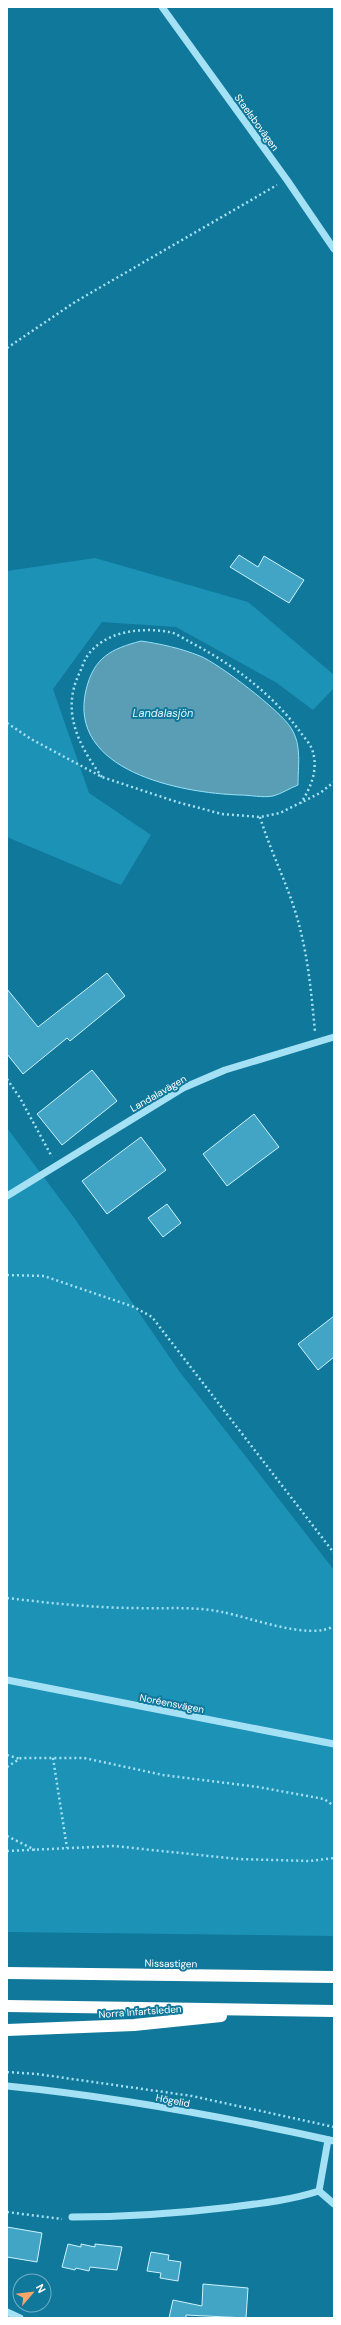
<svg xmlns="http://www.w3.org/2000/svg" width="341" height="2325" font-family="'DM Sans',sans-serif">
<rect width="100%" height="100%" fill="#10789b"/>
<!-- green -->
<g fill="#1c92b7">
<path d="M 95,558 L 248,602 L 334,675 L 334,688 L 313,710 L 277,683 L 176,627 L 102,622 L 53,689 L 89,793 L 151,835 L 121,885 L 7,837 L 7,571 Z"/>
<path d="M 7,1128 L 75,1219 L 179,1371 L 334,1570 L 334,1936 L 7,1932 Z"/>
</g>
<!-- water -->
<path fill="#599eb5" stroke="#96e2f8" d="M 141,641 C 161,644 180,648 200,656 C 218,663 281,711 291,728 C 302,745 298,766 298,785 C 290,788 281,794 273,796 C 263,798 250,795 240,795 C 180,793 67,771 86,690 C 94,657 111,649 141,641 Z"/>
<!-- building -->
<g fill="#42a5c6" stroke="#cdf2fe">
<path d="M 239,555 L 258,567 L 264,556 L 304,580 L 289,603 L 230,567 Z"/>
<path d="M 107,973 L 125,996 L 70,1041 L 67,1038 L 23,1074 L 7,1054 L 7,989 L 38,1027 Z"/>
<path d="M 92,1070 L 117,1101 L 62,1145 L 37,1114 Z"/>
<path d="M 254,1114 L 279,1147 L 227,1186 L 203,1154 Z"/>
<path d="M 141,1137 L 166,1170 L 107,1214 L 82,1181 Z"/>
<path d="M 167,1204 L 181,1223 L 163,1237 L 148,1218 Z"/>
<path d="M 334,1316 L 334,1357 L 318,1370 L 298,1344 Z"/>
<path d="M 7,2227 L 42,2233 L 37,2262 L 7,2257 Z"/>
<path d="M 68,2244 L 81,2247 L 81,2244 L 95,2247 L 95,2244 L 122,2247 L 117,2270 L 90,2267 L 89,2271 L 76,2268 L 75,2270 L 62,2267 Z"/>
<path d="M 151,2252 L 169,2255 L 168,2260 L 181,2262 L 178,2281 L 160,2278 L 161,2273 L 147,2271 Z"/>
<path d="M 203,2284 L 248,2288 L 246,2318 L 186,2315 L 186,2318 L 169,2318 L 173,2300 L 202,2306 Z"/>
</g>
<g fill="none" stroke-linecap="round" stroke-linejoin="round">
<!-- path -->
<g stroke="#a4e1f5" stroke-width="2.5" stroke-dasharray="2 3" stroke-linecap="butt">
<path d="M 7,348 L 75,302 L 277,185"/>
<path d="M 7,723 L 31,739 L 102,777 L 177,802 L 222,814 L 260,817 L 280,813 L 320,793 L 334,782"/>
<path d="M 102,777 C 79,746 61,712 79,674 C 82,668 84,660 88,655 C 105,631 142,627 169,632 C 176,633 184,639 190,642 C 232,664 270,692 298,729 C 302,735 309,742 312,749 C 319,769 311,787 301,803"/>
<path d="M 260,817 C 270,850 286,881 296,914 C 308,954 311,990 315,1032"/>
<path d="M 7,1079 L 20,1098 L 52,1157"/>
<path d="M 7,1275 L 44,1276 L 134,1307 L 152,1317 L 334,1553"/>
<path d="M 7,1598 C 50,1603 94,1608 137,1608 C 166,1609 194,1606 222,1612 C 249,1617 310,1641 334,1626"/>
<path d="M 7,1755 L 20,1759"/>
<path d="M 53,1758 L 67,1848"/>
<path d="M 7,1767 L 21,1758 L 84,1758 L 163,1775 L 258,1787 L 324,1799 L 334,1806"/>
<path d="M 7,1836 L 35,1850"/>
<path d="M 7,1851 L 114,1846 L 238,1859 L 310,1861 L 334,1858"/>
<path d="M 7,2072 L 37,2074 L 192,2096 L 334,2127"/>
<path d="M 7,2212 L 62,2219"/>
</g>
<!-- minor -->
<g stroke="#a4e1f5" stroke-width="7">
<path d="M 162,7 L 287,180 L 334,249"/>
<path d="M 7,1196 L 183,1088 L 225,1070 L 334,1037"/>
<path d="M 7,1680 L 334,1744"/>
<path d="M 7,2086 C 117,2097 226,2117 334,2141"/>
<path d="M 319,2191 L 334,2204"/>
<path d="M 72,2217 C 123,2217 172,2214 223,2208 C 255,2204 288,2201 319,2191 L 328,2140"/>
<path d="M 7,2312 L 20,2318"/>
</g>
<!-- highway -->
<g stroke="#fff" stroke-width="12">
<path d="M 7,1973 L 334,1977"/>
<path d="M 7,2006 L 334,2011"/>
<path d="M 7,2030 L 134,2025 L 221,2016"/>
</g>
</g>
<g text-anchor="middle" stroke-width="4" stroke-linejoin="round" paint-order="stroke">
<!-- street labels -->
<g font-size="10" fill="#fff" stroke="#10789b">
<text transform="translate(257 122) rotate(54)" y="4">Staelsbovägen</text>
<text transform="translate(158 1093) rotate(-30)" y="4">Landalavägen</text>
<text transform="translate(172 1703) rotate(11)" y="4">Noréensvägen</text>
<text transform="translate(171 1963) rotate(1)" y="4">Nissastigen</text>
<text transform="translate(140 2011) rotate(-4)" y="4">Norra Infartsleden</text>
<text transform="translate(173 2100) rotate(11)" y="4">Högelid</text>
</g>
<!-- water labels -->
<g font-size="11" font-style="italic" fill="#e0f7fd" stroke="#10789b">
<text x="163" y="717">Landalasjön</text>
</g>
</g>
<!-- border -->
<rect width="341" height="2325" fill="none" stroke="#ffffff" stroke-width="16"/>
<!-- north arrow -->
<g transform="translate(32 2293) rotate(62)"><circle r="19" fill="#10789b" stroke="#70aec3"/>
<path d="M0-3L7 15L0 10L-7 15Z" fill="#ffa568"/>
<text y="-6" font-size="11" font-weight="bold" text-anchor="middle" fill="#ffffff">N</text>
</g>
</svg>
